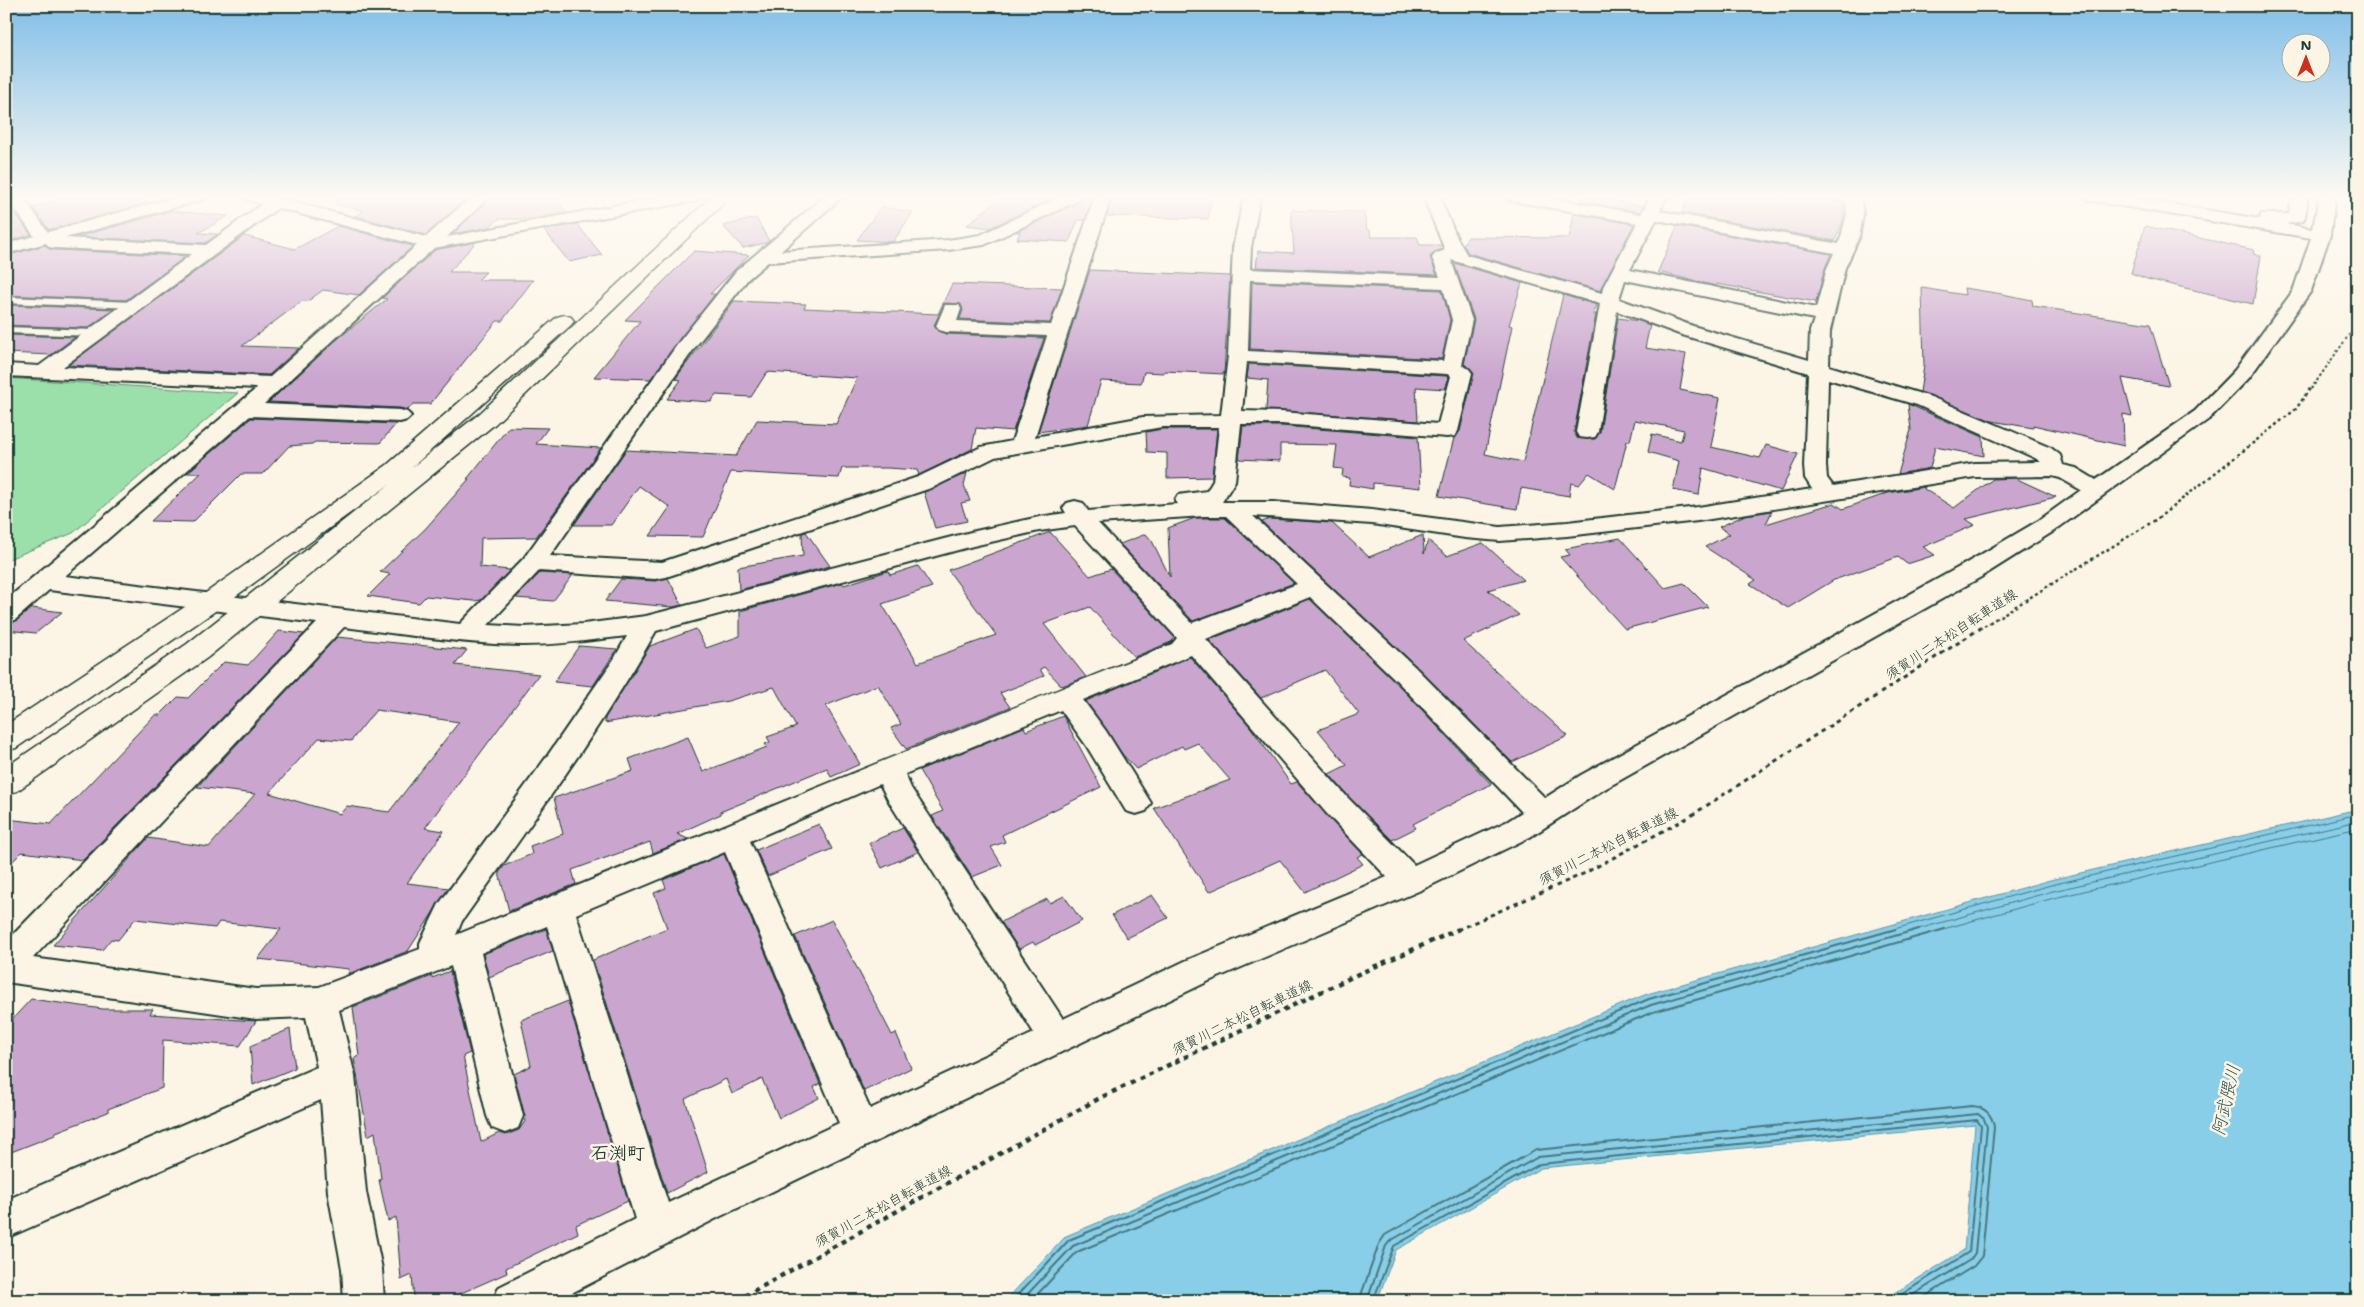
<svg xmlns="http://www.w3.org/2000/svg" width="2364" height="1307" font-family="'Shantell Sans','Klee One',sans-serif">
<rect width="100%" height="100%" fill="#fcf5e5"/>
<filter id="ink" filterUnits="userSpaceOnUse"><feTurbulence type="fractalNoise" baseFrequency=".02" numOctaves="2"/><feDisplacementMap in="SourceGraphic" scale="10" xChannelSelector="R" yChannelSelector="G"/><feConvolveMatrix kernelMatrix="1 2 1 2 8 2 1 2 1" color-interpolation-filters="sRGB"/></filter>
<g filter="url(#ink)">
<!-- green -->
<path fill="#9bdfaa" stroke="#5d8e6f" d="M 6,378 L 238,393 L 73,533 L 6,560 Z"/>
<!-- water -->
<path fill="#88cee9" stroke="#5e94a1" d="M 2358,809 L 2358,1301 L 1882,1301 L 1964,1250 L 1975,1125 L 1541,1168 L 1396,1250 L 1377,1301 L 1005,1301 L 1066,1236 L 1647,994 L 2050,880 Z"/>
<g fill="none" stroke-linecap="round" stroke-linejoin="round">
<!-- shore-far1 -->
<g stroke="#49777c" stroke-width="1">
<path d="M 1891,930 L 2051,885 L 2358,814"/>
<path d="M 1915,930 L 2053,891 L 2358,821"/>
<path d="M 1940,930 L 2054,898 L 2358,828"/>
</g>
<!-- shore -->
<g stroke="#49777c" stroke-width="2">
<path d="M 1012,1301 L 1069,1240 L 1649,999 L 1896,929"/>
<path d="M 1021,1301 L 1073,1246 L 1651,1005 L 1919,929"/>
<path d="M 1031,1301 L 1077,1252 L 1653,1012 L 1945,929"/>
<path d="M 1359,1301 L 1379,1244 L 1385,1235 L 1536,1150 L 1972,1106 C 1985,1107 1992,1114 1994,1127 L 1982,1256 L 1974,1266 L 1918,1301"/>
<path d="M 1367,1301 L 1386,1246 L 1390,1241 L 1538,1157 L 1978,1114 L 1984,1119 L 1987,1127 L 1975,1253 L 1970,1260 L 1903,1301"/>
<path d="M 1373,1301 L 1394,1246 L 1540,1164 L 1977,1120 L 1981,1126 L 1969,1252 L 1891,1301"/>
</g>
</g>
<!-- building -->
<g fill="#caa6cf" stroke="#1f3d34" fill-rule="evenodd">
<path d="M 73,196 L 142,196 L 148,203 L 49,230 L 33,208 Z"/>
<path d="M 337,196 L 469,196 L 426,235 L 355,216 L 364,211 L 336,204 Z"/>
<path d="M 492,196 L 554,196 L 567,213 L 532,219 L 499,219 L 489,227 L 453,234 Z"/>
<path d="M 1002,196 L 1058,196 L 990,228 L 967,225 Z"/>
<path d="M 1085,196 L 1093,196 L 1085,220 L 1078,220 L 1069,242 L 1017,239 L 1020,232 L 1016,232 L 1082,201 Z"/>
<path d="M 1113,196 L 1212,196 L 1208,219 L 1107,216 Z"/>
<path d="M 1583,196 L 1586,196 L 1643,206 L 1640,212 L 1581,201 Z"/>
<path d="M 1689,196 L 1820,196 L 1820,199 L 1844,203 L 1843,221 L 1835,241 L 1682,213 Z"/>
<path d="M 881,207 L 913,212 L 893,242 L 857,240 Z"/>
<path d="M 1291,210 L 1364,212 L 1367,230 L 1370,230 L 1371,237 L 1417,237 L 1420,245 L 1441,245 L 1443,249 L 1434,252 L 1430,257 L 1437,275 L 1256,267 L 1258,251 L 1294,253 Z"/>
<path d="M 171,211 L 228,216 L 198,233 L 218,234 L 205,243 L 77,237 Z"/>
<path d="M 15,213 L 31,235 L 6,242 L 6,215 Z"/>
<path d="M 1574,214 L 1634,224 L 1600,291 L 1468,253 L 1463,244 L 1468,237 L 1569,238 Z"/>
<path d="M 756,218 L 769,241 L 766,243 L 743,248 L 723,226 Z"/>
<path d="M 577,224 L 602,255 L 569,262 L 544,230 Z"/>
<path d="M 338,226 L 413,246 L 359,295 L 323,290 L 308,301 L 302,301 L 242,346 L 299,348 L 269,375 L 68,365 L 244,236 L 295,249 Z"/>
<path d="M 1677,226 L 1831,254 L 1825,268 L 1816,302 L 1717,284 L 1716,286 L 1658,272 Z"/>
<path d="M 2145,226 L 2254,250 L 2253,254 L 2261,256 L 2253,304 L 2147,279 L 2131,273 Z"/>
<path d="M 476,242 L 449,272 L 486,272 L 478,280 L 533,280 L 502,321 L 497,321 L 430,404 L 413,404 L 408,410 L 400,408 L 269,402 L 335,341 L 387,299 L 382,298 L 435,250 Z"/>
<path d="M 45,245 L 49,249 L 55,250 L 187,256 L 126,300 L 6,295 L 6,256 Z"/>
<path d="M 694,251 L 749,255 L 710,294 L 715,294 L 651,379 L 594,377 L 640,321 L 625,320 Z"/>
<path d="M 1454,263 L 1522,283 L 1509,325 L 1512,326 L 1485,454 L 1523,462 L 1563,295 L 1597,305 L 1593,314 L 1596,314 L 1574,432 L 1577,438 L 1595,439 L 1600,432 L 1618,318 L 1640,321 L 1650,325 L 1645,348 L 1686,354 L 1680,390 L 1720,398 L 1711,447 L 1760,458 L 1766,445 L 1798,454 L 1781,491 L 1703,468 L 1699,495 L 1673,490 L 1679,461 L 1648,452 L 1652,434 L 1681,441 L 1684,430 L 1635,420 L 1630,441 L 1627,441 L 1615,489 L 1589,473 L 1579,485 L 1571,483 L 1569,496 L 1521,488 L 1517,509 L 1439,496 L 1454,438 L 1460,431 L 1474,373 L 1470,368 L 1464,364 L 1474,319 Z"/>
<path d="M 1090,270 L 1230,276 L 1224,374 L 1164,371 L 1164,373 L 1144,372 L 1141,383 L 1101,381 L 1088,425 L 1038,432 Z"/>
<path d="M 1252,282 L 1442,290 L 1450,320 L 1442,359 L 1250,349 Z"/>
<path d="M 952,284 L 1062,288 L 1050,323 L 960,319 L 963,310 L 961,304 L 945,303 L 934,325 L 938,331 L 946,334 L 1044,338 L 1013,431 L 976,428 L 972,449 L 919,475 L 917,470 L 888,468 L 842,468 L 839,478 L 731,472 L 703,537 L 650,536 L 670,507 L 639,486 L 611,525 L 574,525 L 626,450 L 736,456 L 757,420 L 836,424 L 857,378 L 767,372 L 751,397 L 716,395 L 711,402 L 667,399 L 681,380 L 675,379 L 734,301 L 806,304 L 804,308 L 938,314 Z"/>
<path d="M 1922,288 L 1965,295 L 1964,288 L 2002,294 L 2032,300 L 2033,306 L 2150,324 L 2169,386 L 2122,378 L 2132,416 L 2123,414 L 2124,446 L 2033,425 L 2033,428 L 1992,421 L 1920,392 L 1924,366 Z"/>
<path d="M 6,305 L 114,309 L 88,328 L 6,325 Z"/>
<path d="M 6,335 L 75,337 L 51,355 L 6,353 Z"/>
<path d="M 1249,364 L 1446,376 L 1449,377 L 1445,389 L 1416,387 L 1418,421 L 1266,410 L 1268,380 L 1247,378 Z"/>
<path d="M 1908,404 L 1983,437 L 1984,456 L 1935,447 L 1930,468 L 1898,474 L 1911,430 Z"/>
<path d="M 251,418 L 396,424 L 380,443 L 315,442 L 312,444 L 289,446 L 263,474 L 241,474 L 193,522 L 151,521 L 201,473 L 187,473 Z"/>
<path d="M 1243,426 L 1281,426 L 1418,437 L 1421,488 L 1373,483 L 1373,489 L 1349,485 L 1350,478 L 1342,477 L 1343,469 L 1334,468 L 1337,445 L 1280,444 L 1280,461 L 1239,459 Z"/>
<path d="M 509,427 L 548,428 L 536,444 L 601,448 L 536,537 L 481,538 L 480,567 L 510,570 L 481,600 L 474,601 L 426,596 L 419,603 L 368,596 L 390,574 L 380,572 L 426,528 L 469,479 L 467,479 Z"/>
<path d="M 1162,429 L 1217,429 L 1212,477 L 1167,478 L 1167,453 L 1147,452 L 1146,432 Z"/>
<path d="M 967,473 L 964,485 L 970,501 L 961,503 L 967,521 L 935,528 L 924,492 Z"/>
<path d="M 2015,478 L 2056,497 L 1966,519 L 1975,525 L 1923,547 L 1935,555 L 1907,564 L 1898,557 L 1834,580 L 1788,608 L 1750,584 L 1756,580 L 1705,547 L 1730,534 L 1719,527 L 1745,515 L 1772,511 L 1766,524 L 1834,503 L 1843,509 L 1888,493 L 1925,487 L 1924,489 L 1954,508 L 1993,479 Z"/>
<path d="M 1195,518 L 1225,518 L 1294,583 L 1193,621 L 1120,544 L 1146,534 L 1152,541 L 1170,577 L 1168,528 Z"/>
<path d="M 1269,519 L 1332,523 L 1369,557 L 1423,535 L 1424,554 L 1428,540 L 1447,556 L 1483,543 L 1524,580 L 1488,590 L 1519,615 L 1463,641 L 1568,736 L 1512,762 L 1415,665 L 1262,522 Z"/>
<path d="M 806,532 L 830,566 L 739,590 L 738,567 L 803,556 L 802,533 Z"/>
<path d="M 1050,532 L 1090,576 L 1111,569 L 1175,638 L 1171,642 L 1134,657 L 1090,607 L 1044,624 L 1086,677 L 1062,686 L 1044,667 L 1040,669 L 1044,676 L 1000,693 L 1010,707 L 906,749 L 891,728 L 901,724 L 878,685 L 832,703 L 826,706 L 860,764 L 831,777 L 827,768 L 720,812 L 721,814 L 677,834 L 688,839 L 653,853 L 650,842 L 572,870 L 576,884 L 509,911 L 499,873 L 504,866 L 532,854 L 530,846 L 563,834 L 554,798 L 633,771 L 629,759 L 688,737 L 703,772 L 767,747 L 765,744 L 770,742 L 767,737 L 796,727 L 774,687 L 728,701 L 605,723 L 605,718 L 650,646 L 696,629 L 706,648 L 740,636 L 740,611 L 842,583 L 844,585 L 888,571 L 890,575 L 918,566 L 932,587 L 882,604 L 918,663 L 996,635 L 948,570 Z"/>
<path d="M 1620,538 L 1665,588 L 1684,583 L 1708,607 L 1625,629 L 1560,557 L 1570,555 L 1565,549 Z"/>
<path d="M 540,573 L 573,575 L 553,601 L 516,598 Z"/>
<path d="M 668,578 L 682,605 L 673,607 L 605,601 L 621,579 L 655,581 Z"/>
<path d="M 1310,599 L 1395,681 L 1491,784 L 1413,824 L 1416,828 L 1392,840 L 1350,798 L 1329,774 L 1347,765 L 1318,730 L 1359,714 L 1325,670 L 1261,698 L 1209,640 Z"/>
<path d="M 32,608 L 62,612 L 36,633 L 6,630 L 6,624 L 16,621 Z"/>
<path d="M 279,631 L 304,634 L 83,860 L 22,852 L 6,868 L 6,819 L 51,824 L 155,715 L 160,715 L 178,697 L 188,698 L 224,662 L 248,665 Z"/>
<path d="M 337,637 L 467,650 L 455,665 L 539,674 L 425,828 L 444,831 L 407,883 L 449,888 L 408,951 L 348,974 L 349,969 L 258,959 L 281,929 L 219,922 L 215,928 L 135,919 L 118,940 L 111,939 L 102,950 L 53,945 L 148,838 L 209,847 L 255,794 L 197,787 ZM 376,710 L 459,722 L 389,812 L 347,806 L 340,814 L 269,793 L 319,738 L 351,741 Z"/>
<path d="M 579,646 L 617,649 L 593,686 L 554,682 Z"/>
<path d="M 1190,657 L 1249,725 L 1291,784 L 1297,782 L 1363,854 L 1357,857 L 1363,864 L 1305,892 L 1280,860 L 1209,892 L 1154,808 L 1230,780 L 1198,743 L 1184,749 L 1182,746 L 1136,769 L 1123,755 L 1086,701 Z"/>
<path d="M 1063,716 L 1101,787 L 1002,835 L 1005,842 L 991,847 L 1002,865 L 972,877 L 932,816 L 943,811 L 919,770 L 1024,727 L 1026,731 Z"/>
<path d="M 819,824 L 832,849 L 768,876 L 756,850 Z"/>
<path d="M 903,828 L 918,852 L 882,868 L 869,843 Z"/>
<path d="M 724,854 L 820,1084 L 814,1087 L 819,1098 L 779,1118 L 762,1079 L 732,1094 L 726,1079 L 685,1099 L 708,1172 L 667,1193 L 593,960 L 667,928 L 654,893 L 666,888 L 663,880 Z"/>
<path d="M 1152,895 L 1168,918 L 1127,938 L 1112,915 Z"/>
<path d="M 1064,896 L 1082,921 L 1035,945 L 1033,942 L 1019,949 L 1001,922 L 1047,899 L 1050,903 Z"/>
<path d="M 832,920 L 892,1035 L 896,1033 L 911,1068 L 864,1091 L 795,936 Z"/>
<path d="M 546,929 L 553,951 L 489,977 L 483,954 Z"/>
<path d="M 450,971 L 470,1053 L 463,1056 L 481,1142 L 499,1133 L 506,1135 L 519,1130 L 526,1120 L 514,1074 L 531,1066 L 521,1020 L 568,1001 L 628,1201 L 576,1225 L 578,1233 L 506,1268 L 507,1273 L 443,1301 L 414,1301 L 412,1275 L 401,1280 L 396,1217 L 388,1221 L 379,1180 L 381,1179 L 375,1132 L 368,1136 L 354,1058 L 359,1056 L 353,1007 L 432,976 L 432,978 Z"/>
<path d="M 31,999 L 103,1009 L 153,1009 L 150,1014 L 256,1021 L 240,1046 L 163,1040 L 162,1088 L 108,1109 L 108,1112 L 56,1132 L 55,1135 L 6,1154 L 6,1026 Z"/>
<path d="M 290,1029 L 295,1068 L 253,1085 L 250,1046 Z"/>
</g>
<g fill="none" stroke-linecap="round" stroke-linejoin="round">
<!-- service casing -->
<g stroke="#1f3d34" stroke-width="4">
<g id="service">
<path d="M 6,297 L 135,302 L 139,305 L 135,308 L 6,303 Z"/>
<path d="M 6,327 L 95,330 L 100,333 L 95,336 L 6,333 Z"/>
</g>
</g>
<!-- minor casing -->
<g stroke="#1f3d34" stroke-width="4">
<path id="minor" d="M 6,196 L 22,196 L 48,232 L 180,196 L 207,196 L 205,199 L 65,238 L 206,245 L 262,204 L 246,199 L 244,196 L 271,196 L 426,237 L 472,196 L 490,196 L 447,237 L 667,196 L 702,196 L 700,199 L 694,201 L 434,248 L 264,404 L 400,410 L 407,412 L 411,416 L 407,420 L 400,422 L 250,416 L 65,576 L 460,624 L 524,558 L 682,338 L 736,271 L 825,196 L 843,196 L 781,251 L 948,240 L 980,235 L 1062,196 L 1083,196 L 1081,199 L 984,245 L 948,250 L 768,262 L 748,279 L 696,346 L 550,556 L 662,562 L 918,477 L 981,447 L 1012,441 L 1047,336 L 946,332 L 939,330 L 936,326 L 945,305 L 959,305 L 961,309 L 957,321 L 1051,325 L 1095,196 L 1111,196 L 1035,437 L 1143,417 L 1221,415 L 1228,356 L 1233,248 L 1244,196 L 1260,196 L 1251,248 L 1250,269 L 1440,277 L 1432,258 L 1435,254 L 1445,250 L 1423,196 L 1439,196 L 1457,238 L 1467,255 L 1602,293 L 1603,287 L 1637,223 L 1512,201 L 1506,199 L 1504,196 L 1540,196 L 1641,214 L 1651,196 L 1667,196 L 1660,211 L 1839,244 L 1847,214 L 1846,202 L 1835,199 L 1833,196 L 1860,196 L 1863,214 L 1859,238 L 1845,268 L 1830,331 L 1829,366 L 1931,397 L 2051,448 L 2060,455 L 2063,465 L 2076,468 L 2096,480 L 2195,411 L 2235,370 L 2293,291 L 2311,238 L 2092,201 L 2086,199 L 2084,196 L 2121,196 L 2260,219 L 2261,214 L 2289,214 L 2292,196 L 2308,196 L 2305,217 L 2303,221 L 2286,224 L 2313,229 L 2319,196 L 2335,196 L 2330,235 L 2311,291 L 2249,378 L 2209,419 L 2054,531 L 1981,577 L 1601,791 L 1530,837 L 1421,890 L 1209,981 L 719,1217 L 556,1301 L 493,1301 L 499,1287 L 635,1219 L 547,926 L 481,953 L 523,1116 L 518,1128 L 505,1133 L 492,1128 L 487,1116 L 451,966 L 339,1010 L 355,1076 L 366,1192 L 382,1269 L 384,1301 L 344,1301 L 342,1269 L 328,1192 L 321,1100 L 6,1238 L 6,1200 L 317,1067 L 306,1017 L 256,1019 L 6,982 L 6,942 L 317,623 L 49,590 L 15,620 L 6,622 L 6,600 L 257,388 L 6,376 L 6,364 L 39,366 L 192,254 L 55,248 L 49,247 L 46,243 L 6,254 L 6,244 L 34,236 ZM 278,208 L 417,245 L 270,377 L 63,367 ZM 1656,220 L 1834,253 L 1827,268 L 1816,308 L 1630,270 ZM 1451,260 L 1600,304 L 1576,432 L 1579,437 L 1587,438 L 1595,437 L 1598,432 L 1617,311 L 1679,334 L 1808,373 L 1804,466 L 1805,478 L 1812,489 L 1698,507 L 1567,522 L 1500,527 L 1372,510 L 1273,502 L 1222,502 L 1235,481 L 1241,424 L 1281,424 L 1447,437 L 1455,436 L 1458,431 L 1472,373 L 1469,369 L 1462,365 L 1472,320 ZM 1250,280 L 1443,288 L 1452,320 L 1443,361 L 1248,351 ZM 1625,280 L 1814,319 L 1810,331 L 1809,360 L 1693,326 L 1619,299 ZM 1247,362 L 1447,374 L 1451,376 L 1438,424 L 1281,412 L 1242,411 ZM 1828,379 L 1917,405 L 2035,458 L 2041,462 L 1975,463 L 1833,486 L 1827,478 L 1826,466 ZM 1162,427 L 1219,427 L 1213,481 L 1207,491 L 1178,495 L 1175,500 L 1177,504 L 1088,511 L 1083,503 L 1075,501 L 1067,503 L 1063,508 L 1066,513 L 1039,517 L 971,532 L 646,616 L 583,624 L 524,627 L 488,625 L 539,571 L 655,579 L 666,577 L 934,487 L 995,457 ZM 2052,476 L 2060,478 L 2081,490 L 2038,521 L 1963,565 L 1581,775 L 1545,798 L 1414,666 L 1253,516 L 1372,524 L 1465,538 L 1500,541 L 1567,536 L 1698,521 L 1975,477 ZM 1204,516 L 1226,516 L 1297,584 L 1192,623 L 1098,523 ZM 1075,526 L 1177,638 L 1172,644 C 933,739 695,839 456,935 L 462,921 C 529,826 599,732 656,631 L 973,546 L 1039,531 ZM 1310,597 L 1396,680 L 1522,812 L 1508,821 L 1414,865 L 1349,799 L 1206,639 ZM 344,627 C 403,634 463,644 523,645 C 558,645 593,640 627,636 L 614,659 L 548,755 L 439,904 L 420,943 L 420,949 L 319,987 L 256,989 L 33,958 ZM 1191,655 L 1328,815 L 1387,877 L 1185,961 L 1063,1019 L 911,788 L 905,774 L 1061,710 L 1086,745 L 1126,811 L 1136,814 L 1146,811 L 1151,803 L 1106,731 L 1083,700 ZM 880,784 L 888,800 L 1034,1033 L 870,1109 L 750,841 ZM 725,852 L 839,1123 L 668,1203 L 576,914 Z"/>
</g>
<!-- tertiary casing -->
<g stroke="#1f3d34" stroke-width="3">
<path id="tertiary" d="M 712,196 L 731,196 L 495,424 L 207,658 L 17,791 L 6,794 L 6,767 L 187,644 L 390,484 L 218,609 L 16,748 L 6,751 L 6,725 L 200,597 L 387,465 L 557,317 L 564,315 L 571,317 L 574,321 L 571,325 L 411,468 L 479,414 Z"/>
</g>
<!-- path-far3 -->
<path stroke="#1f3d34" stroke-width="2" stroke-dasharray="2.5 2.5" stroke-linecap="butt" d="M 2311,389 L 2358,322"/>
<!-- path-far2 -->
<path stroke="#1f3d34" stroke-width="2.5" stroke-dasharray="3 3" stroke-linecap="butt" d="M 1979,629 L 2157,519 L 2296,409 L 2311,387"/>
<!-- path-far1 -->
<path stroke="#1f3d34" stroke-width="3" stroke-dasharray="4.5 4.5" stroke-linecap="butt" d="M 1457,930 L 1583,874 L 1689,817 L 1981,628"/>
<!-- path -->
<path stroke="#1f3d34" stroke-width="4.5" stroke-dasharray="5 5" stroke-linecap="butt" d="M 736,1301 L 1098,1099 L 1356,975 L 1459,929"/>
<!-- service -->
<use href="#service" fill="#fcf5e5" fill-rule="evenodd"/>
<!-- minor -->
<use href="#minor" fill="#fcf5e5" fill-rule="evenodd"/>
<!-- tertiary -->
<use href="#tertiary" fill="#fcf5e5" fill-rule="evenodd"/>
</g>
</g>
<!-- sky -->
<linearGradient id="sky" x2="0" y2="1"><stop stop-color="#81bee8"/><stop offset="0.52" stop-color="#fefaf3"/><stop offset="1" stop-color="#fefaf3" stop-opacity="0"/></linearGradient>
<rect width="2364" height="379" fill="url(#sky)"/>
<g text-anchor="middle" stroke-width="5" stroke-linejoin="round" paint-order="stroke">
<!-- street labels -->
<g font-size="14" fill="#1f3d34" stroke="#fcf5e5">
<text transform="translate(1951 634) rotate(-33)" y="5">須賀川二本松自転車道線</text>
<text transform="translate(1608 846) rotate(-27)" y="5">須賀川二本松自転車道線</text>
<text transform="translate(1242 1017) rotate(-26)" y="5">須賀川二本松自転車道線</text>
<text transform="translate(883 1206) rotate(-29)" y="5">須賀川二本松自転車道線</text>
</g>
<!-- near-water labels -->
<g font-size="18" font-style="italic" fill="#345a58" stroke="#fcf5e5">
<text transform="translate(2226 1100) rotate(-77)" y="6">阿武隈川</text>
</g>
<!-- near-neighbourhood labels -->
<g font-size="18" font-weight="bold" fill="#1f3d34" stroke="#fcf5e5">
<text x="618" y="1159">石渕町</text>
</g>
</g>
<!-- margin -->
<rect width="2364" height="1307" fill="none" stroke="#fcf5e5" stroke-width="25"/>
<rect x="12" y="12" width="2339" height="1282" fill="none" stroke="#1f3d34" stroke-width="2" filter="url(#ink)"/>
<!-- north arrow -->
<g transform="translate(2306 58)"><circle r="24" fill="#fcf5e5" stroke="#a4ab9e"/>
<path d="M0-4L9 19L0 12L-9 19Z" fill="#c8321e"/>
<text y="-8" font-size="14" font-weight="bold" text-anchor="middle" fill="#1f3d34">N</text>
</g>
</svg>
